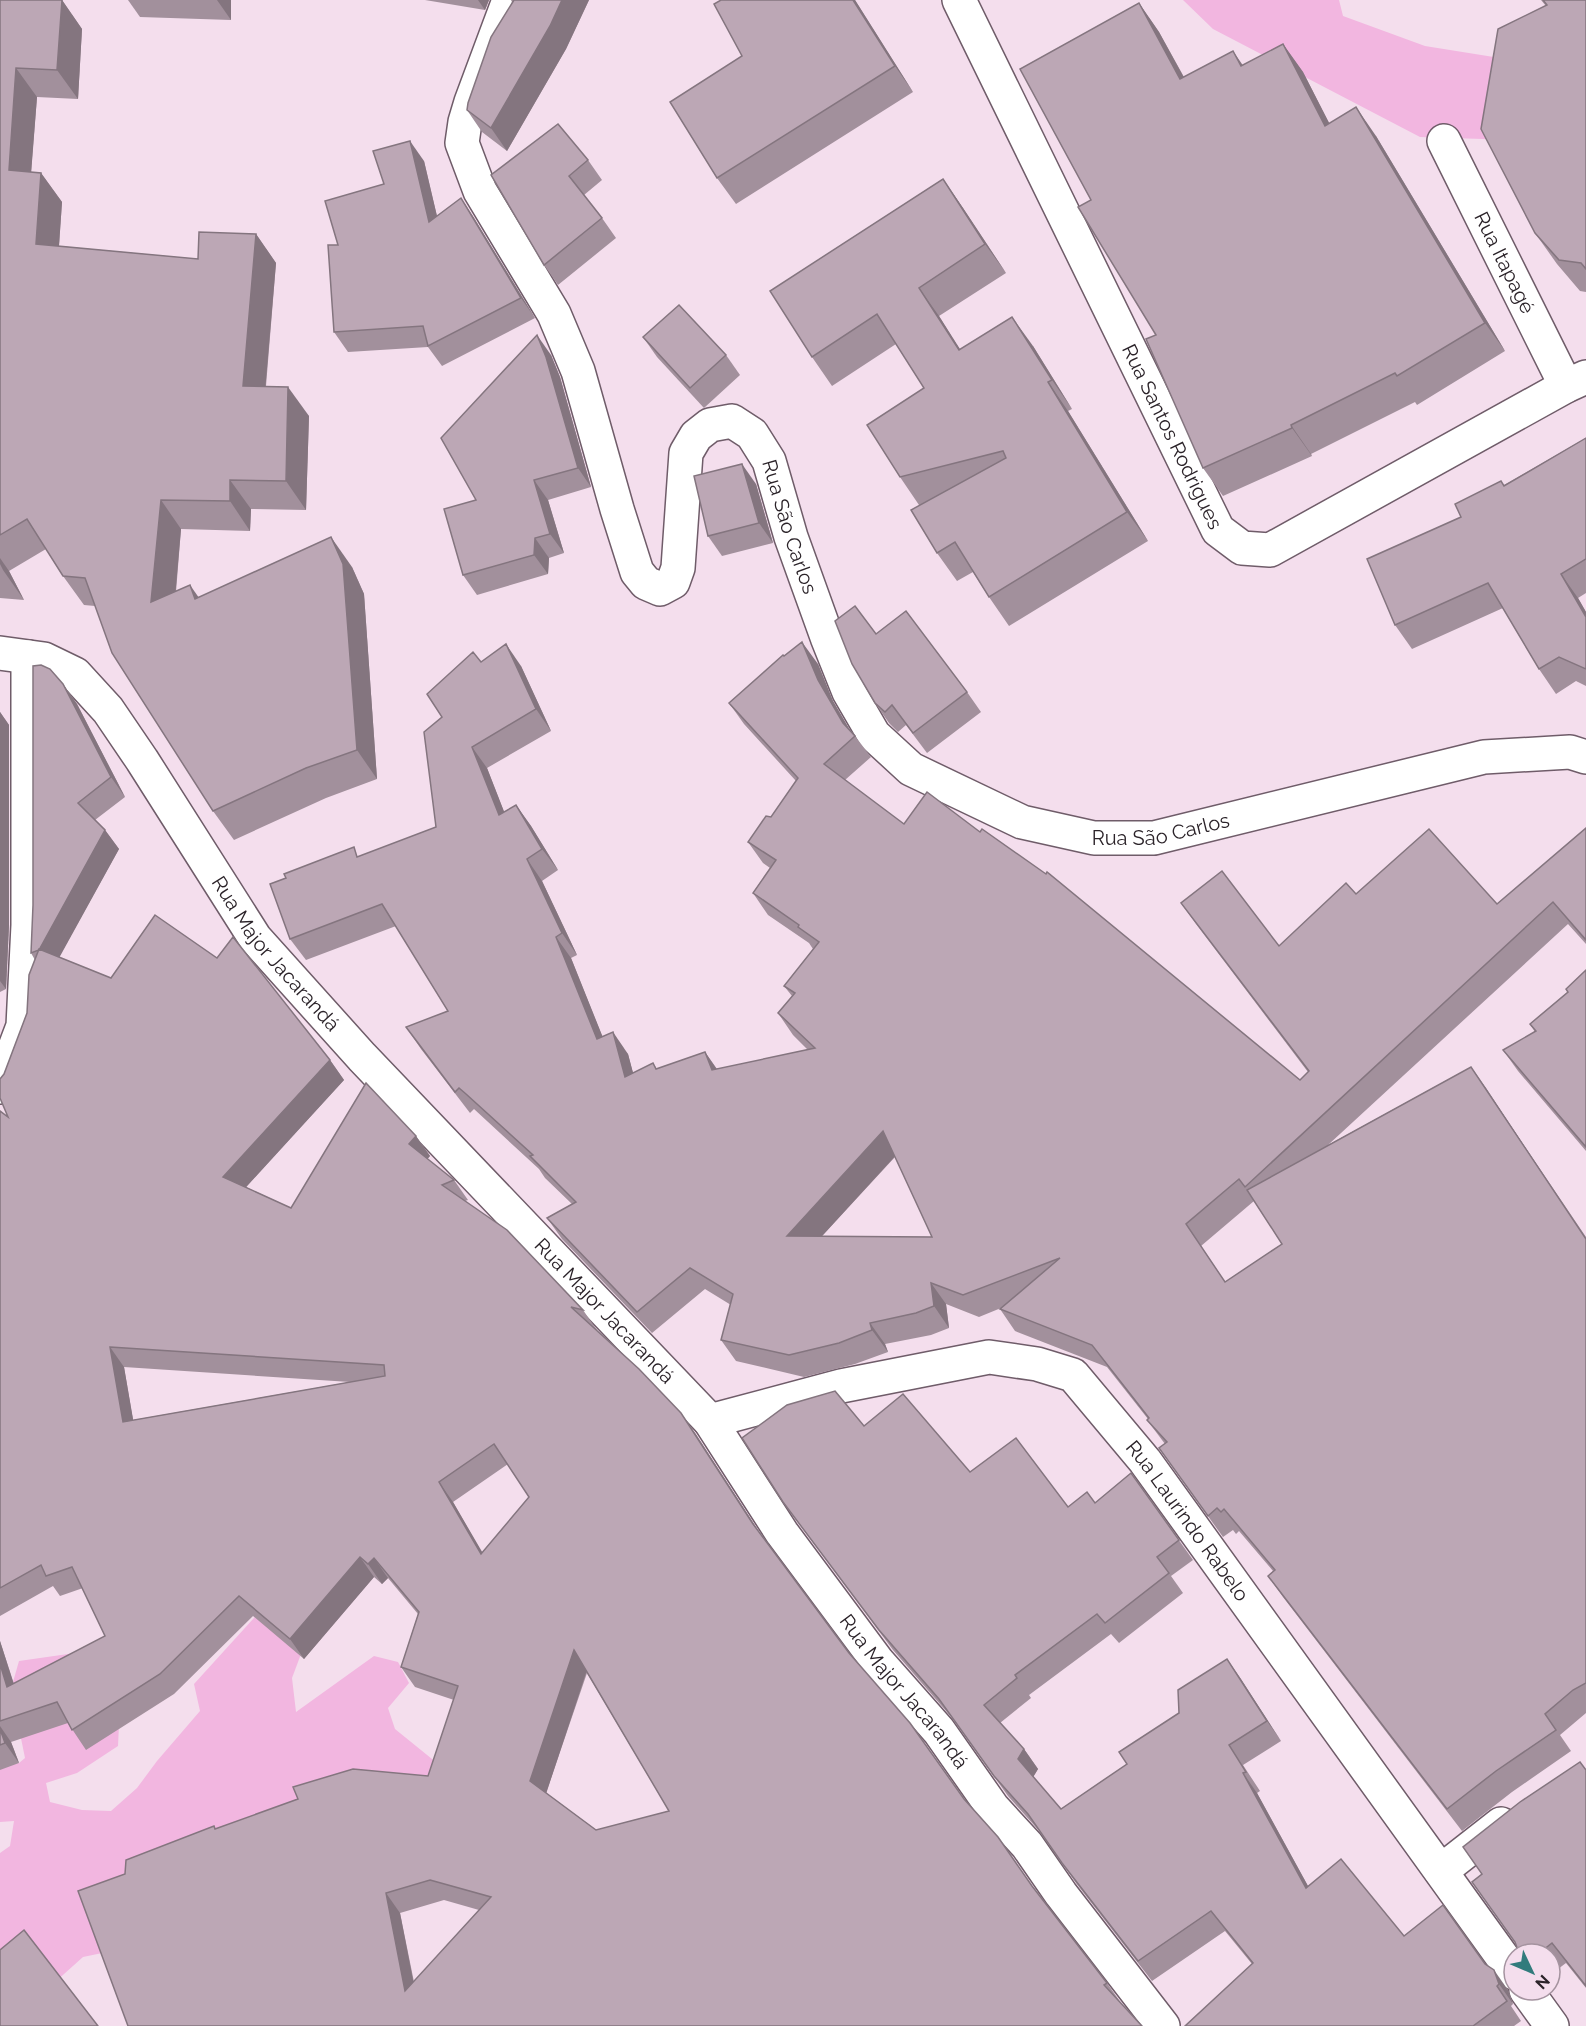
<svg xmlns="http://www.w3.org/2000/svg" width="1586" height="2026" font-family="Raleway,sans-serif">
<rect width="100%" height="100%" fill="#f4deed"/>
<!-- green -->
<g fill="#f2b6e0">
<path d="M 1183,0 L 1339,0 L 1343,16 L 1425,46 L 1525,62 L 1514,140 L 1420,137 L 1213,29 Z"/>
<path d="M 283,1586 L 310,1630 L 292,1678 L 296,1712 L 374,1656 L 398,1662 L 409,1683 L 388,1708 L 395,1729 L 453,1776 L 107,1952 L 83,1957 L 6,2026 L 0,2026 L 0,1853 L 10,1846 L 14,1821 L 0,1822 L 0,1767 L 19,1763 L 25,1758 L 11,1689 L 19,1661 L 82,1652 L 119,1725 L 118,1746 L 77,1773 L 46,1783 L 50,1802 L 82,1810 L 111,1811 L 137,1788 L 157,1761 L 200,1711 L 194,1684 Z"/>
</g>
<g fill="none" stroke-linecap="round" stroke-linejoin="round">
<!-- street casing -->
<g stroke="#6f5c69" stroke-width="36">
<g id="street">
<path id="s1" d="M 509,0 L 471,102 L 465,122 L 462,143 L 480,191 L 554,314 L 578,371 L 617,509 L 637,572 L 646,583 L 660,589 L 673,582 L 678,568 L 686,453 L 696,436 L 710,425 L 732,421 L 752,434 L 769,461 L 791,537 L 827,637 L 849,692 L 874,735 L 911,769 L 1022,822 L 1094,838 L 1154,838 L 1484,757 L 1570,752 L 1586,757"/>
<path id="s2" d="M 959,0 L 1218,530 L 1242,548 L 1270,550 L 1566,386 L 1586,377"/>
<path id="s3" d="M 1444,141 L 1566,386"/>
<path id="s4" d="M 0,653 L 44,659 L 75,674 L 108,710 L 142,760 L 255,938 L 362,1057 L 710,1421 L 782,1533 L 878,1662 L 939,1731 L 993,1808 L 1027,1845 L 1061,1894 L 1163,2026"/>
<path d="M 0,1087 L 23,1026 L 28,925 L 28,657"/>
<path id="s5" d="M 710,1421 L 841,1386 L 989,1357 L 1037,1364 L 1073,1375 L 1145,1461 L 1514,1973"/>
<path d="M 1441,1871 L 1501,1824"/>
<path d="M 1526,1990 L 1552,2026"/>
</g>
</g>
<!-- street -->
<use href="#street" stroke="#fff" stroke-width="33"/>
</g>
<!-- wall -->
<g fill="#a2909c" fill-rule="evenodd">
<path d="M 0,0 L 62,0 L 82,29 L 78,99 L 37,97 L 31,172 L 41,173 L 62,202 L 59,246 L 198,259 L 256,234 L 276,263 L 266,386 L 309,416 L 306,510 L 251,509 L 250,531 L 181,529 L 176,592 L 199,597 L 352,567 L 364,594 L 377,779 L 326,798 L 234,840 L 213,811 L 95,606 L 84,605 L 63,576 L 46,549 L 9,571 L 24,600 L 0,598 Z"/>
<path d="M 128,0 L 231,0 L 231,20 L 140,17 Z"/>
<path d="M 425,0 L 489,0 L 485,10 Z"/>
<path d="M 511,0 L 589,0 L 566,49 L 507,151 L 482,132 L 467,110 L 512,2 Z"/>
<path d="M 721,0 L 855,0 L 913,92 L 736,204 L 717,178 L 742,56 Z"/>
<path d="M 1541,0 L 1586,0 L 1586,292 L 1580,291 L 1557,264 L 1535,233 L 1546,6 Z"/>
<path d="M 1139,3 L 1159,32 L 1184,77 L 1243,65 L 1283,44 L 1303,72 L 1329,123 L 1376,136 L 1505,351 L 1417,405 L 1415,402 L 1311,454 L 1312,456 L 1223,496 L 1203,468 L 1156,335 L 1091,200 Z"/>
<path d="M 588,160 L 602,180 L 584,195 L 602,218 L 616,238 L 558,285 L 544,265 L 491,175 Z"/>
<path d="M 424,161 L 437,216 L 461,198 L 474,218 L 535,318 L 442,366 L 428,347 L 348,352 L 334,332 L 338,245 L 384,184 Z"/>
<path d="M 943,179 L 963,208 L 1006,273 L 939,316 L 960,350 L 1033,346 L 1072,409 L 1068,411 L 1148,541 L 1009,626 L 989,597 L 973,572 L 957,581 L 937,553 L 919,505 L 900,477 L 924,388 L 896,344 L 832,386 L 812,357 Z"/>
<path d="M 643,337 L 726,355 L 740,375 L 704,408 L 657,357 Z"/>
<path d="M 551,355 L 560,377 L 591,487 L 548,500 L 564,553 L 549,558 L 548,574 L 477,595 L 463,575 Z"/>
<path d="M 1586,438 L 1586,593 L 1578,598 L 1586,612 L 1586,686 L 1576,681 L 1556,694 L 1539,669 L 1503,608 L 1412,649 L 1395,625 L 1461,517 L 1504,485 Z"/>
<path d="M 756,484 L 773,543 L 722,556 L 708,536 Z"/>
<path d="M 876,634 L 967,692 L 981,712 L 927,753 L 906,725 L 898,732 L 889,723 L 875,703 Z"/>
<path d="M 784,656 L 818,664 L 833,701 L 849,729 L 855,736 L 871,757 L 845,780 L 904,824 L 1300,1080 L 1308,1072 L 1196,924 L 1181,903 L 1279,946 L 1356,894 L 1497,904 L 1586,828 L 1586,944 L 1568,924 L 1328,1145 L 1471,1067 L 1586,1237 L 1586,1713 L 1560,1735 L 1571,1751 L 1512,1792 L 1462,1831 L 1283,1597 L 1268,1576 L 1273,1571 L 1239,1531 L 1236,1534 L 1233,1530 L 1223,1537 L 1159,1448 L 1165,1444 L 1147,1420 L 1148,1419 L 1107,1367 L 1015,1331 L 1000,1309 L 1001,1308 L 979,1317 L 946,1304 L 949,1328 L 931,1335 L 885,1344 L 888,1352 L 855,1364 L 804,1377 L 736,1361 L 721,1340 L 731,1305 L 705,1289 L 652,1333 L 562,1239 L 547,1218 L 572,1204 L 545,1178 L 539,1169 L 474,1109 L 470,1113 L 421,1049 L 406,1027 L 448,1011 L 396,926 L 306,960 L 290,939 L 286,878 L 360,856 L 436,827 L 442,717 L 481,662 L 521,666 L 551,731 L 487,768 L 504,812 L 516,805 L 531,826 L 558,870 L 542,881 L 577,955 L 571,958 L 602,1036 L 628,1054 L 633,1073 L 653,1063 L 657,1069 L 705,1052 L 717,1069 L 808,1050 L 793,1035 L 778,1013 L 792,996 L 784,986 L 813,949 L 809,943 L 768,915 L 753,893 L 770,868 L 763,863 L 748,842 L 771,817 L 796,781 L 744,724 L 729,703 ZM 895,1157 L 932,1237 L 822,1236 ZM 1254,1201 L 1282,1244 L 1225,1282 L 1201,1246 Z"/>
<path d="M 63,684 L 77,704 L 125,797 L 95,820 L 105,830 L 119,849 L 59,957 L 111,978 L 330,1060 L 344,1080 L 246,1187 L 291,1208 L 416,1136 L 430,1156 L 427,1159 L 454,1180 L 468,1200 L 465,1201 L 583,1310 L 597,1330 L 596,1330 L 695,1433 L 761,1535 L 849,1653 L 1033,1887 L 1107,1983 L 1121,2003 L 128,2026 L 125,1874 L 214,1826 L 216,1829 L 428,1776 L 454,1700 L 415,1687 L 401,1667 L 418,1614 L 388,1578 L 382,1584 L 374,1577 L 304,1659 L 253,1616 L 174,1694 L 86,1750 L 68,1723 L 11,1742 L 19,1763 L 0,1770 L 0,1641 L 14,1684 L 105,1636 L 83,1588 L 60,1596 L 53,1586 L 0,1616 L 0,1111 L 8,1117 L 4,1074 L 27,1013 L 35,960 L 31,953 ZM 124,1367 L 350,1382 L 133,1420 ZM 508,1464 L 529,1497 L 482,1553 L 453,1502 ZM 587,1673 L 669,1811 L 596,1830 L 546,1793 ZM 444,1900 L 479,1910 L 414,1982 L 400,1913 Z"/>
<path d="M 0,712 L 9,725 L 9,925 L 6,989 L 0,992 Z"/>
<path d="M 1586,970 L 1586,1151 L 1518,1071 L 1503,1050 L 1535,1032 L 1530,1024 L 1568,992 Z"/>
<path d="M 864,1426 L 970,1472 L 1068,1507 L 1095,1503 L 1131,1473 L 1193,1560 L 1171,1576 L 1183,1593 L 1119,1643 L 1111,1634 L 1029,1695 L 1031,1698 L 1000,1723 L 1024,1749 L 1038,1769 L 1033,1777 L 1061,1809 L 1127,1764 L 1179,1713 L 1227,1659 L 1281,1741 L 1243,1765 L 1260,1791 L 1257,1793 L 1308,1886 L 1404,1936 L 1485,1964 L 1508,1990 L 1513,2004 L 1511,2006 L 1521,2021 L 1514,2026 L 1185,2026 L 1252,1964 L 1225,1931 L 1152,1981 L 1076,1883 L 1042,1834 L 1008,1796 L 953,1719 L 893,1650 L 783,1502 Z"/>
<path d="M 1586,1770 L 1586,1988 L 1566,1963 L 1550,1975 L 1550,1954 L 1519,1954 L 1516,1943 L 1482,1874 Z"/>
</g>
<!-- shaded-wall -->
<g fill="#84757f">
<path d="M 62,0 L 82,29 L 78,99 L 57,70 Z"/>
<path d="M 217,0 L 231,0 L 231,20 Z"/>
<path d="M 478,0 L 489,0 L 485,10 Z"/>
<path d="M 562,0 L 589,0 L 566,49 L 507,151 L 491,128 Z"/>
<path d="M 853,0 L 855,0 L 913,92 L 895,66 Z"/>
<path d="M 1139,3 L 1159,32 L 1200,107 L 1180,79 Z"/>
<path d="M 1283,44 L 1303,72 L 1345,154 L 1325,126 Z"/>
<path d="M 1233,51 L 1253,80 L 1241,66 Z"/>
<path d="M 16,68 L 37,97 L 29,200 L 9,170 Z"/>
<path d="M 1356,107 L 1376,136 L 1505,351 L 1485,323 Z"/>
<path d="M 410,141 L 424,161 L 443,242 L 429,222 Z"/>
<path d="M 41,173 L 62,202 L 57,274 L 36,244 Z"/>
<path d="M 943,179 L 963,208 L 1006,273 L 985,244 Z"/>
<path d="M 461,198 L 474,218 L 535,318 L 521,298 Z"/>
<path d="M 256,234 L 276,263 L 263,415 L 243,386 Z"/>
<path d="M 919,288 L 939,316 L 979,379 L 959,350 Z"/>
<path d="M 1012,317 L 1033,346 L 1072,409 L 1052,380 Z"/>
<path d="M 537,335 L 551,355 L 560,377 L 591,487 L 578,468 Z"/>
<path d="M 1048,382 L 1068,411 L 1148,541 L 1127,512 Z"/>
<path d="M 288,387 L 309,416 L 306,510 L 286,481 Z"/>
<path d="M 1291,425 L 1311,454 L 1312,456 L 1292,428 Z"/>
<path d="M 742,464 L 756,484 L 773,543 L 759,523 Z"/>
<path d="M 230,480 L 251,509 L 250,531 L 230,501 Z"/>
<path d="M 534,480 L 548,500 L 564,553 L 550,534 Z"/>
<path d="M 161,500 L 181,529 L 172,632 L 151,602 Z"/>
<path d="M 331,537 L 352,567 L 364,594 L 377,779 L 357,750 Z"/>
<path d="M 535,538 L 549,558 L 548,574 L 534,555 Z"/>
<path d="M 0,558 L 9,571 L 24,600 L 3,570 L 0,564 Z"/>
<path d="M 1561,574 L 1578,598 L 1586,612 L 1586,617 Z"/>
<path d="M 190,585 L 211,615 L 195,599 Z"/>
<path d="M 802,642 L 818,664 L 833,701 L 854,737 L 843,723 L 818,680 Z"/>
<path d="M 506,644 L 521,666 L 551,731 L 536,709 Z"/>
<path d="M 63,684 L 77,704 L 125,797 L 111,777 Z"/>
<path d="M 0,712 L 9,725 L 9,925 L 6,989 L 0,981 Z"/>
<path d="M 472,747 L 487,768 L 514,837 L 499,815 Z"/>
<path d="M 516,805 L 531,826 L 558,870 L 542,849 Z"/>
<path d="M 105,830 L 119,849 L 53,969 L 39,950 Z"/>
<path d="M 527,859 L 542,881 L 577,955 L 562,933 Z"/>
<path d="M 556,937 L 571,958 L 612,1060 L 597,1039 Z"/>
<path d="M 613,1032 L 628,1054 L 640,1099 L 625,1077 Z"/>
<path d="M 705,1052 L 720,1074 L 712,1070 Z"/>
<path d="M 330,1060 L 344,1080 L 237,1197 L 223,1177 Z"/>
<path d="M 1471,1067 L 1486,1088 L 1586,1239 Z"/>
<path d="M 883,1131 L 898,1153 L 802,1258 L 787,1236 Z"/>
<path d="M 416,1136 L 430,1156 L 423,1164 L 409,1144 Z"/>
<path d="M 931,1283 L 946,1304 L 949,1328 L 934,1306 Z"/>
<path d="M 870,1323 L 885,1344 L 888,1352 L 872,1330 Z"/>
<path d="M 110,1347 L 124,1367 L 137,1442 L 123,1422 Z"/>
<path d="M 681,1413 L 695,1433 L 767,1544 L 753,1524 Z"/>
<path d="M 439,1482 L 453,1502 L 495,1574 L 481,1554 Z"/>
<path d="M 360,1557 L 374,1577 L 304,1659 L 290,1639 Z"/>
<path d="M 374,1558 L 388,1578 L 382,1584 L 368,1564 Z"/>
<path d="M 0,1641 L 21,1707 L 7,1687 L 0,1664 Z"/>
<path d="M 574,1650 L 587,1670 L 544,1800 L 530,1781 Z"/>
<path d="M 1227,1659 L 1241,1679 L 1281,1741 L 1267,1721 Z"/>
<path d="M 0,1726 L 11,1742 L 19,1763 L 5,1743 L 0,1729 Z"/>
<path d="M 1024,1749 L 1038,1769 L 1032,1779 L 1018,1759 Z"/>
<path d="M 1243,1773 L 1257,1793 L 1320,1908 L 1306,1888 Z"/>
<path d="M 386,1893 L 400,1913 L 419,2011 L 405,1991 Z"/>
<path d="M 1494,1970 L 1508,1990 L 1513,2004 L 1499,1984 Z"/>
</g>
<!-- building -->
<g fill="#bca7b5" stroke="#84757f" stroke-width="1.5" fill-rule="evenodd">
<path d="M 0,0 L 62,0 L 57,70 L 16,68 L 9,170 L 41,173 L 36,244 L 198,259 L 199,232 L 256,234 L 243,386 L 288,387 L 286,481 L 230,480 L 230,501 L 161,500 L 151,602 L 190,585 L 195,599 L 331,537 L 343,564 L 357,750 L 306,768 L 213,811 L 112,653 L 85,578 L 63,576 L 27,519 L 0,535 Z"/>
<path d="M 514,0 L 562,0 L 550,26 L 491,128 L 467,110 L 468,103 L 491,37 Z"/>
<path d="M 721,0 L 853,0 L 895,66 L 717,178 L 670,102 L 742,56 L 714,4 Z"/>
<path d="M 1543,0 L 1586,0 L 1586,269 L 1581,263 L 1559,260 L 1535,233 L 1481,129 L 1498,29 L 1547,5 Z"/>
<path d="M 1139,3 L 1180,79 L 1233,51 L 1241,66 L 1283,44 L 1325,126 L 1356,107 L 1485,323 L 1397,376 L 1395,373 L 1291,425 L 1292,428 L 1203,468 L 1146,339 L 1156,335 L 1078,207 L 1091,200 L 1020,69 Z"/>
<path d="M 558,124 L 588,160 L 569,176 L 602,218 L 544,265 L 491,175 Z"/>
<path d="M 410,141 L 429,222 L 461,198 L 521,298 L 428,346 L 423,326 L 334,332 L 328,245 L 338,245 L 325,201 L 384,184 L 373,151 Z"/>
<path d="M 943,179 L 985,244 L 919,288 L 959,350 L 1012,317 L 1052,380 L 1048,382 L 1127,512 L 989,597 L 955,542 L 937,553 L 911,510 L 1006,458 L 1003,451 L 900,477 L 867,425 L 924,388 L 877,314 L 812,357 L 770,291 Z"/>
<path d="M 679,305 L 726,355 L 690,388 L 643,337 Z"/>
<path d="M 537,335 L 546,357 L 578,468 L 534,480 L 550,534 L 535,538 L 534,555 L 463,575 L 444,509 L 476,500 L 441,438 Z"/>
<path d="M 1586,438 L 1586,559 L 1561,574 L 1586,617 L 1586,669 L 1559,657 L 1539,669 L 1488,583 L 1395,625 L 1367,559 L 1461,517 L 1455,504 L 1501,481 L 1504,486 Z"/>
<path d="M 742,464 L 759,523 L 708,536 L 694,476 Z"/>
<path d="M 855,606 L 876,634 L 906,611 L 967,692 L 913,733 L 892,705 L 885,712 L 875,703 L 852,664 L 835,621 Z"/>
<path d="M 802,642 L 818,680 L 843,723 L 855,736 L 824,764 L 904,824 L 927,792 L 980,832 L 982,829 L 1046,874 L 1047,872 L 1300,1080 L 1309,1071 L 1181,903 L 1222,871 L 1279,946 L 1346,883 L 1356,894 L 1429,829 L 1497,904 L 1586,828 L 1586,940 L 1553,902 L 1245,1187 L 1239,1179 L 1186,1224 L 1225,1282 L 1282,1244 L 1247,1190 L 1471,1067 L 1586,1239 L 1586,1683 L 1573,1690 L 1545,1714 L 1556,1730 L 1496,1771 L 1447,1809 L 1268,1576 L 1275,1570 L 1224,1509 L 1221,1512 L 1217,1508 L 1208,1516 L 1159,1448 L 1167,1442 L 1147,1420 L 1149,1418 L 1092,1345 L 1000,1309 L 1060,1258 L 963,1295 L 931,1283 L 934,1306 L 916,1313 L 870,1323 L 872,1330 L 839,1343 L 789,1355 L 721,1340 L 733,1294 L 690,1268 L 637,1312 L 547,1218 L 576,1202 L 530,1156 L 533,1155 L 466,1094 L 459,1088 L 455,1092 L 406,1027 L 448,1011 L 382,904 L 290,939 L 270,884 L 286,878 L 284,874 L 354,847 L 357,857 L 436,827 L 424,732 L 442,717 L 427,694 L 473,652 L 481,662 L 506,644 L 536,709 L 472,747 L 499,815 L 516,805 L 542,849 L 527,859 L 562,933 L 556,937 L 597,1039 L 613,1032 L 625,1077 L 653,1063 L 656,1069 L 705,1052 L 712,1070 L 815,1048 L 778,1013 L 795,993 L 784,986 L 819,942 L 798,927 L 799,925 L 753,893 L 776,860 L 748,842 L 766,816 L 771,817 L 798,778 L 729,703 L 783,655 L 784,656 ZM 883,1131 L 932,1237 L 787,1236 Z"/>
<path d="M 41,665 L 50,669 L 63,684 L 111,777 L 78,803 L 105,830 L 39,950 L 31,953 L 33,905 L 33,666 Z"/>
<path d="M 155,915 L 217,958 L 233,937 L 330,1060 L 223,1177 L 291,1208 L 366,1083 L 416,1136 L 409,1144 L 454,1180 L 442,1185 L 507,1230 L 583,1310 L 571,1307 L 639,1369 L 681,1413 L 753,1524 L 849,1653 L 910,1723 L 964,1799 L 998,1837 L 1032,1886 L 1107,1983 L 1104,1985 L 1142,2026 L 128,2026 L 78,1891 L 125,1874 L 126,1860 L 214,1826 L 215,1829 L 298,1799 L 293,1787 L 353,1769 L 428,1776 L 458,1686 L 401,1667 L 419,1612 L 374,1558 L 368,1564 L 360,1557 L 290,1639 L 239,1596 L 160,1674 L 72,1730 L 57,1702 L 0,1721 L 0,1664 L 7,1687 L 105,1636 L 72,1567 L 46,1576 L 41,1565 L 0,1588 L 0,1111 L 8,1117 L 0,1098 L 0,1079 L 4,1074 L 27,1013 L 29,975 L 39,949 L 111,978 ZM 110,1347 L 384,1365 L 385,1376 L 123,1422 ZM 494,1444 L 529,1497 L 481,1554 L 439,1482 ZM 574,1650 L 669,1811 L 596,1830 L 530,1781 ZM 430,1880 L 491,1897 L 405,1991 L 386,1893 Z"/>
<path d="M 1586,970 L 1586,1147 L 1503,1050 L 1536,1031 L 1530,1024 L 1568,992 L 1566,989 Z"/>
<path d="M 835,1391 L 864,1426 L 903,1394 L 970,1472 L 1016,1438 L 1068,1507 L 1087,1492 L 1095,1503 L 1131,1473 L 1179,1540 L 1157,1557 L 1169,1573 L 1105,1623 L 1097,1614 L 1015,1675 L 1017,1678 L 984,1705 L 1024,1749 L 1018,1759 L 1061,1809 L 1127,1764 L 1119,1752 L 1179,1713 L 1178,1690 L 1227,1659 L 1267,1721 L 1229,1745 L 1246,1772 L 1243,1773 L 1306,1888 L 1341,1859 L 1404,1936 L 1443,1905 L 1485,1964 L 1494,1970 L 1499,1984 L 1497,1986 L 1507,2001 L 1473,2026 L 1185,2026 L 1253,1963 L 1211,1911 L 1138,1961 L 1062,1863 L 1028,1814 L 994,1776 L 939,1699 L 879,1630 L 783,1502 L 742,1438 L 787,1405 Z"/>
<path d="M 0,1729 L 5,1743 L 0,1745 Z"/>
<path d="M 1580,1762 L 1586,1770 L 1586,1986 L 1552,1943 L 1538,1954 L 1520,1954 L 1519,1953 L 1515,1942 L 1472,1882 L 1482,1874 L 1463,1847 L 1520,1802 Z"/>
<path d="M 24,1930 L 98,2026 L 0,2026 L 0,1950 Z"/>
</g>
<g text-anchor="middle" stroke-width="5" stroke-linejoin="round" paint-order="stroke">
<!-- street labels -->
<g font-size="20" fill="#2b2329" stroke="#f4deed">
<text dy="7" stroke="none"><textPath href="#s3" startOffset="136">Rua Itapagé</textPath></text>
<text dy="7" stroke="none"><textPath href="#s2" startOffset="486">Rua Santos Rodrigues</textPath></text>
<text dy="7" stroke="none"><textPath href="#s1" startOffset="976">Rua São Carlos</textPath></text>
<text dy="7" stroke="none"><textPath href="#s1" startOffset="1516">Rua São Carlos</textPath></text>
<text dy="7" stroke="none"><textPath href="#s4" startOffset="424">Rua Major Jacarandá</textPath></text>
<text dy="7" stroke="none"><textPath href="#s4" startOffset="910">Rua Major Jacarandá</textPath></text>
<text dy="7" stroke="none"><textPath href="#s5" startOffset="558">Rua Laurindo Rabelo</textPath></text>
<text dy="7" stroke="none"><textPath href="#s4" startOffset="1396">Rua Major Jacarandá</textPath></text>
</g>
</g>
<!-- north arrow -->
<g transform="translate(1532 1972) rotate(134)"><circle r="28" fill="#f4deed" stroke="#a4939f" stroke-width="1.5"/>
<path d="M0-4.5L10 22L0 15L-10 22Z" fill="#317b7c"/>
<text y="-9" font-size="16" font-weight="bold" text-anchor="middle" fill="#2b2329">N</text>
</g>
</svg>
